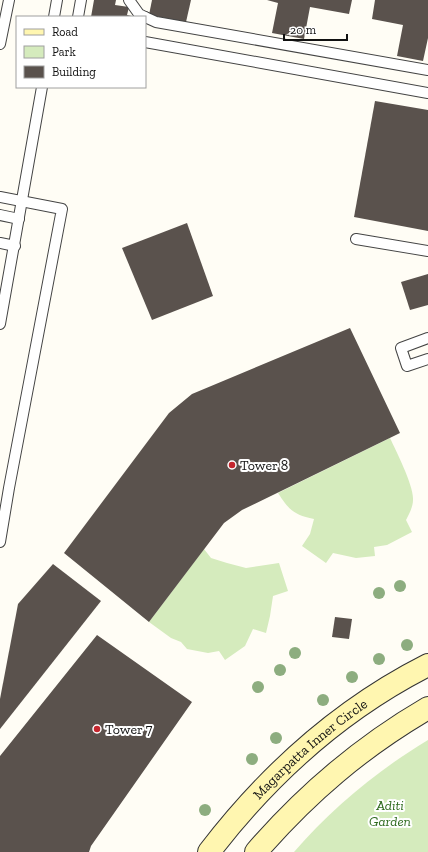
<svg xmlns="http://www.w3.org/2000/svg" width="428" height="852" font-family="'Zilla Slab',serif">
<rect width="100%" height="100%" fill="#fffdf5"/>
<!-- green -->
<g fill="#d5ebbd">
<path d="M 390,438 C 396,451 414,486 413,500 C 413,507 409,514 406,520 L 412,532 L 387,545 L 374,547 L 375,556 L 356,558 L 333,553 L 326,563 L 302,546 L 310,534 L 314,519 C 294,515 289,510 278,493 Z"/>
<path d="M 204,549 L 211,558 L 227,563 L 246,568 L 279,563 L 288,591 L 273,596 L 270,616 L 266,633 L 253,629 L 245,646 L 225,660 L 219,651 L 208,653 L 187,649 L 181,642 L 171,638 L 149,622 Z"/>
<path d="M 428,740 L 428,852 L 294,852 C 332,808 378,770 428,740 Z"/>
</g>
<!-- building -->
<g fill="#5a524d">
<path d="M 94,0 L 116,0 L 115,5 L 129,7 L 127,15 L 136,17 L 91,17 Z"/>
<path d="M 152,0 L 191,0 L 186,22 L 149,15 Z"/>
<path d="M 267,0 L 352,0 L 349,14 L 310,7 L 304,39 L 272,33 L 278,3 Z"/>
<path d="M 375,0 L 428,0 L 428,38 L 423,61 L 397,56 L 403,25 L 372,19 Z"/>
<path d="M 375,101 L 428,110 L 428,231 L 354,217 Z"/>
<path d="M 187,223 L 213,296 L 152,320 L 122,248 Z"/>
<path d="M 428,274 L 428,305 L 410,310 L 401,282 Z"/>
<path d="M 350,328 L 400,433 L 242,510 L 224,523 L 149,622 L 64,553 L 169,413 L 192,394 Z"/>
<path d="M 53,564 L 101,601 L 0,729 L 0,699 L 18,604 Z"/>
<path d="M 335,617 L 352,619 L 349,639 L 332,637 Z"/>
<path d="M 97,635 L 192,702 L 91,846 L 89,852 L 0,852 L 0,756 Z"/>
</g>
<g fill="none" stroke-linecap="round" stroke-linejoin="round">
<!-- lane casing -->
<g stroke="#444" stroke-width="12">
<g id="lane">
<path d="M 129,0 L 139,14 L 145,17"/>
<path d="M 54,17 L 57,0"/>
<path d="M 78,17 L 81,0"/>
<path d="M 145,17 L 156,22 L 428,70"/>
<path d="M 145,42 L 428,93"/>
<path d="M 0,44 L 9,0"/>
<path d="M 0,197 L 62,209 L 9,488 L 0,542"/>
<path d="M 0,215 L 19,219"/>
<path d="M 356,239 L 428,251"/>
<path d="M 0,243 L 15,246"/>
<path d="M 0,324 L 42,87"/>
<path d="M 428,338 L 401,348 L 407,366 L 428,359"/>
</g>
</g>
<!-- secondary casing -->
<g stroke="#333" stroke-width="24">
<g id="secondary">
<path id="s1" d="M 209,852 C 268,775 341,709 428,665"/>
<path d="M 256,852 C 307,793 361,747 428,708"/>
</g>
</g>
<!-- lane -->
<use href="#lane" stroke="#fff" stroke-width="10"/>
<!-- secondary -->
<use href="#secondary" stroke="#fff6b0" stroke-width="22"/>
</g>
<!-- trees -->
<g fill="#8dad7f">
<circle cx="400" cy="586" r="6"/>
<circle cx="379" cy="593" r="6"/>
<circle cx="407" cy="645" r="6"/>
<circle cx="295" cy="653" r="6"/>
<circle cx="379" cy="659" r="6"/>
<circle cx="280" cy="670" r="6"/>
<circle cx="352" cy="677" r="6"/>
<circle cx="258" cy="687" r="6"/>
<circle cx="323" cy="700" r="6"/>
<circle cx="276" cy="738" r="6"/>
<circle cx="252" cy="759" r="6"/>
<circle cx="205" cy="810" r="6"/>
</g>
<!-- markers -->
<g fill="#c4262e" stroke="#fff" stroke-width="1.5">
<circle cx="232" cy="465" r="4"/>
<circle cx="97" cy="729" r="4"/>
</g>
<g text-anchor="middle" stroke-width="4" stroke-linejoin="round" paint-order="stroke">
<!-- poi labels -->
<g font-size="14" fill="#111" stroke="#fff" text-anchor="start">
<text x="240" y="470">Tower 8</text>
<text x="105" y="734">Tower 7</text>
</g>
<!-- street labels -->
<g font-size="14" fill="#111" stroke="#fff">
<text dy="5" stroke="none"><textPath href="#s1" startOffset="145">Magarpatta Inner Circle</textPath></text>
</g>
<!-- park labels -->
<g font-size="14" font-style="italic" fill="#2f6b1f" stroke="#fff">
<text x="390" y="810">Aditi<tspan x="390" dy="16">Garden</tspan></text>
</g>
</g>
<!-- legend -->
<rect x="16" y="16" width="130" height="72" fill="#ffffff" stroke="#a0a0a0"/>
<rect x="24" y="29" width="20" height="6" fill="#fff6b0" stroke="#a0a0a0"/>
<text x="52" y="36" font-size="12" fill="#111111">Road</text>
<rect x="24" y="46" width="20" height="12" fill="#d5ebbd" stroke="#a0a0a0"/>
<text x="52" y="56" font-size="12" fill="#111111">Park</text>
<rect x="24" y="66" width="20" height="12" fill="#5a524d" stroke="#a0a0a0"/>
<text x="52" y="76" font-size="12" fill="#111111">Building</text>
<!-- scale -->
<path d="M284 34v6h63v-6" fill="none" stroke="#111111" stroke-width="2"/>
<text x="290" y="34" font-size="12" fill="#111111" stroke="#ffffff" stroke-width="3" paint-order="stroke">20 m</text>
</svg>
